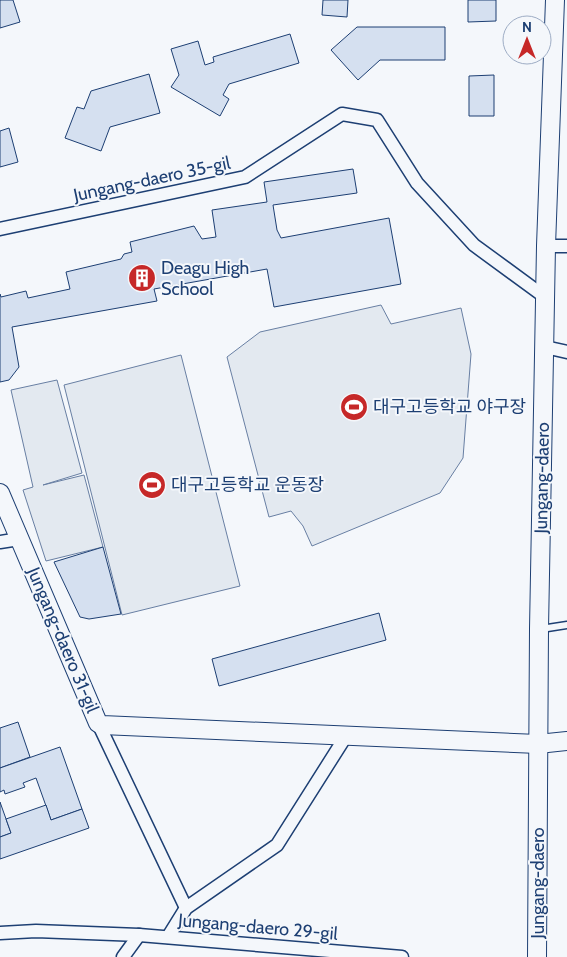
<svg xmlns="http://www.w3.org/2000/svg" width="567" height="957" font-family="Cabin,'Noto Sans KR',sans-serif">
<rect width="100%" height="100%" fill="#f4f7fb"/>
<!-- green -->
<g fill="#e3e9f0" stroke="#687fa3">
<path d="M 381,305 L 391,324 L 461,308 L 471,354 L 463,458 L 440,493 L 312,546 L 303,526 L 291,511 L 269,517 L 227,357 L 260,332 Z"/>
<path d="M 181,355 L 240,586 L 122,615 L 64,385 Z"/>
<path d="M 57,380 L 82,473 L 43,485 L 84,475 L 103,547 L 46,561 L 23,490 L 33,487 L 11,390 Z"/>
</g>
<!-- building -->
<g fill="#d5e0f0" stroke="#1d3f73">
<path d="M 0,0 L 13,0 L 20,22 L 0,28 Z"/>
<path d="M 323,0 L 348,0 L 347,17 L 322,15 Z"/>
<path d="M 468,0 L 496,0 L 496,21 L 468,22 Z"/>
<path d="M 357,27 L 445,27 L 445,60 L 380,60 L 358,80 L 331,50 Z"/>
<path d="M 290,34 L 299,63 L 229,84 L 223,95 L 229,99 L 220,116 L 171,87 L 179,75 L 171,49 L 198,41 L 205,65 L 214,62 L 213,57 Z"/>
<path d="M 149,74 L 160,113 L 110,127 L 101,151 L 65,138 L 77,107 L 84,109 L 91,91 Z"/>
<path d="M 494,75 L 494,116 L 469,116 L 469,76 Z"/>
<path d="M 9,128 L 18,162 L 0,167 L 0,131 Z"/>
<path d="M 353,169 L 357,193 L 273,205 L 277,230 L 281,238 L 389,218 L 401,284 L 274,307 L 267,269 L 154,289 L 157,301 L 12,327 L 19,367 L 9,380 L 0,382 L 0,294 L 1,297 L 26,291 L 28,298 L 70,289 L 66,272 L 121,259 L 124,254 L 132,252 L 130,242 L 194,226 L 202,239 L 216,237 L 212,210 L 267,202 L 264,182 Z"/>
<path d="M 103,547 L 121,614 L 89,619 L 80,617 L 54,562 Z"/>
<path d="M 379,613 L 386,640 L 219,686 L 212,659 Z"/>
<path d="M 18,722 L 30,757 L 0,768 L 0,728 Z"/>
<path d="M 60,747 L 82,809 L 51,820 L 36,778 L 23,783 L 25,787 L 5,794 L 4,790 L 0,792 L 0,768 Z"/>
<path d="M 0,802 L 11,833 L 0,837 Z"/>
<path d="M 46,805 L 51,820 L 82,809 L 89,828 L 0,859 L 0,837 L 11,833 L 6,819 Z"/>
</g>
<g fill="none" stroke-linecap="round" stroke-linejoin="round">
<!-- lane casing -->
<g stroke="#1d3f73" stroke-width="9">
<path id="lane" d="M 541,629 L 567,625"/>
</g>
<!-- street casing -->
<g stroke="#1d3f73" stroke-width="15">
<g id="street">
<path d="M 0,229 L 245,177 L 342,114 L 377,120 L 417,183 L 474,245 L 545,297"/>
<path d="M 546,246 L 567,246"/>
<path d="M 545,347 L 567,352"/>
<path d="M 0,542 L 19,539"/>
<path d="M 98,723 L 186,908"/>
<path d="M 0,933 L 36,931 L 139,935 L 402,957"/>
<path d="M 168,937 L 186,908 L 277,845 L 346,736"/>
<path d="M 123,957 L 139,935"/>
</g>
</g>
<!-- secondary casing -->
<g stroke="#1d3f73" stroke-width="20">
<g id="secondary">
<path d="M 0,493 L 98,723 L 102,725 L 538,744 L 567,741"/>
<path d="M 537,957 L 539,629 L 546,246 L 555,0"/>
</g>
</g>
<!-- lane -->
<use href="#lane" stroke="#f4f7fb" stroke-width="6"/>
<!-- street -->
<use href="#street" stroke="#f4f7fb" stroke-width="12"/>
<!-- secondary -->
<use href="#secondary" stroke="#f4f7fb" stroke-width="18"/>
</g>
<!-- icons -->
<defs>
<g id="building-disc" transform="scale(1.4375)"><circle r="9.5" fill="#c62828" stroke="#f4f7fb"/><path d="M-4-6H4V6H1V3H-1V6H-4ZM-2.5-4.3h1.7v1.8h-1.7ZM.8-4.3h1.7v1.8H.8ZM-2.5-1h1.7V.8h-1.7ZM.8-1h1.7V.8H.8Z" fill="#fff"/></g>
<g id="stadium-disc" transform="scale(1.4375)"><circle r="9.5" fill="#c62828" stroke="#f4f7fb"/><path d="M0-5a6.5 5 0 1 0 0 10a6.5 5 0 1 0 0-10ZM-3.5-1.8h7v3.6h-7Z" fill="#fff"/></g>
</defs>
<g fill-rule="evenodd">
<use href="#building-disc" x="142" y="278"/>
<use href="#stadium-disc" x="354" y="407"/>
<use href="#stadium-disc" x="152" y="485"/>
</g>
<g text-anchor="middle" stroke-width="4" stroke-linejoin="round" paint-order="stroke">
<!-- street labels -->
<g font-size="18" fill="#1d3f73" stroke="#f4f7fb">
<text transform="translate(152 179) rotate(-12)" y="6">Jungang-daero 35-gil</text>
<text transform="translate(542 478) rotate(-89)" y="6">Jungang-daero</text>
<text transform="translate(63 640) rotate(67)" y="6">Jungang-daero 31-gil</text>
<text transform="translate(538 883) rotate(-90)" y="6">Jungang-daero</text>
<text transform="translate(258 927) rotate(5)" y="6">Jungang-daero 29-gil</text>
</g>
<!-- poi labels -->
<g font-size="18" fill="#1d3f73" stroke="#f4f7fb" text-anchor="start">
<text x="161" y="274">Deagu High<tspan x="161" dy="21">School</tspan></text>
<text x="373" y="413">대구고등학교 야구장</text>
<text x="171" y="491">대구고등학교 운동장</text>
</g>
</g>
<!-- north arrow -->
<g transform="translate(527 40)"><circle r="24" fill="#f4f7fb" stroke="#9eadc5"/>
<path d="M0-4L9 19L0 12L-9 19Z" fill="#c62828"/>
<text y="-8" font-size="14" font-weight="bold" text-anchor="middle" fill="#1d3f73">N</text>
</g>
</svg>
